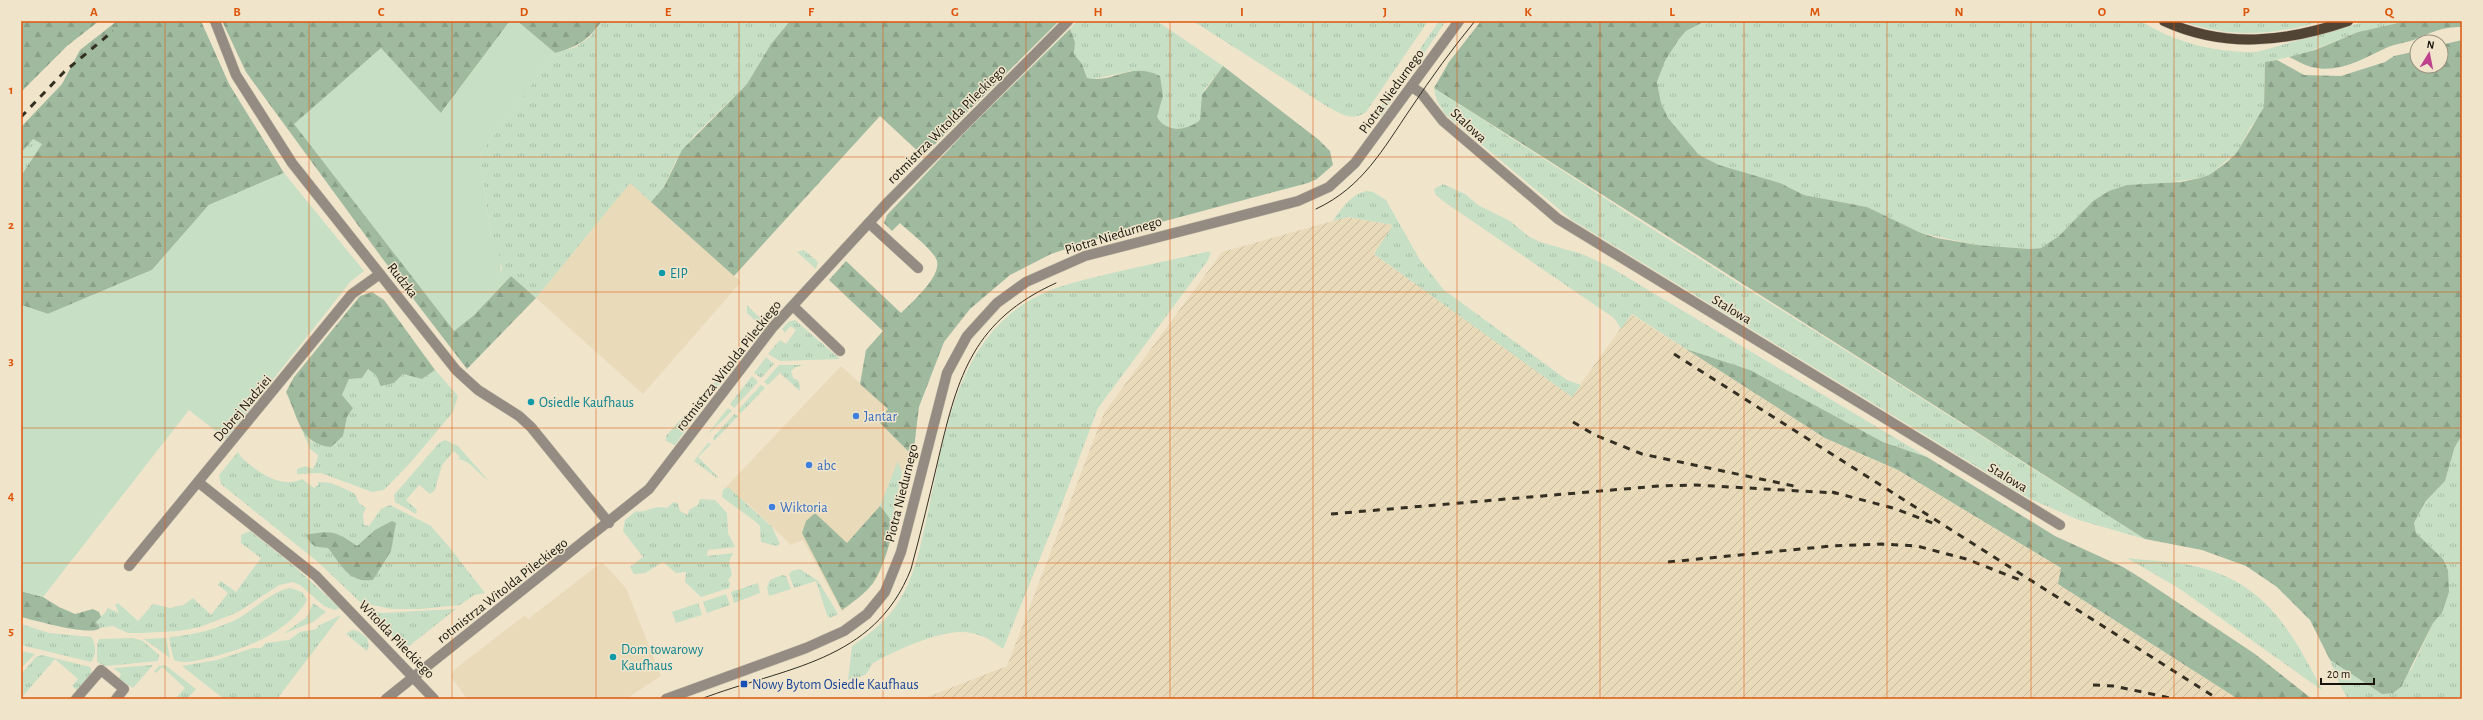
<svg xmlns="http://www.w3.org/2000/svg" width="2483" height="720" font-family="'Alegreya Sans',sans-serif">
<defs>
<pattern id="industrial-furrows" width="10" height="10" patternUnits="userSpaceOnUse"><rect width="10" height="10" fill="#e9dbba"/><path d="M-1 1l2-2M0 10L10 0M9 11l2-2" fill="none" stroke="#c7bb9f"/></pattern>
<pattern id="grass-tufts" width="24" height="20" patternUnits="userSpaceOnUse"><rect width="24" height="20" fill="#c6dfc5"/><path d="M3 7l-1-3M5 7V3M7 7l1-3M15 17l-1-3M17 17v-4M19 17l1-3" fill="none" stroke="#a9bea8"/></pattern>
<pattern id="forest-firs" width="22" height="20" patternUnits="userSpaceOnUse"><rect width="22" height="20" fill="#a0ba9f"/><path d="M5 1l3.5 6h-7zM16 11l3.5 6h-7z" fill="#899f88"/></pattern>
</defs>
<rect width="100%" height="100%" fill="#f0e5cb"/>
<!-- built -->
<g fill="#e9dbba">
<path d="M 630,183 L 741,282 L 643,394 L 536,298 Z"/>
<path d="M 841,366 L 889,409 L 878,421 L 913,456 L 902,472 L 890,539 L 881,570 L 873,584 L 842,612 L 803,540 L 791,545 L 748,504 L 725,488 Z"/>
<path d="M 602,562 L 626,588 L 661,676 L 626,699 L 467,699 L 451,677 L 455,669 L 525,615 L 528,619 Z"/>
</g>
<!-- industrial -->
<path fill="url(#industrial-furrows)" d="M 1347,217 L 1394,225 L 1374,254 L 1572,396 L 1631,314 L 1825,438 L 1898,470 L 2062,569 L 2058,584 L 2238,699 L 922,699 L 1007,666 L 1104,413 L 1222,252 Z"/>
<!-- grass -->
<g fill="url(#grass-tufts)">
<path d="M 602,21 L 790,21 L 771,44 L 747,84 L 694,136 L 675,162 L 664,187 L 651,202 L 630,183 L 536,298 L 511,276 L 499,288 L 502,268 L 491,236 L 480,154 L 555,53 L 576,47 L 590,37 Z"/>
<path d="M 1077,21 L 1157,21 L 1223,66 L 1205,89 L 1200,120 C 1187,131 1166,133 1157,117 L 1163,96 L 1131,71 L 1094,79 L 1087,78 L 1082,64 L 1074,54 L 1075,42 L 1070,29 Z"/>
<path d="M 1193,21 L 1428,21 L 1366,112 C 1352,122 1342,114 1328,107 Z"/>
<path d="M 1439,21 L 1446,21 L 1380,118 L 1379,109 Z"/>
<path d="M 1705,21 L 2141,21 C 2175,43 2217,53 2257,52 L 2367,21 L 2407,21 L 2358,32 L 2303,54 L 2265,62 L 2264,107 L 2258,119 L 2251,126 L 2237,152 L 2209,175 L 2200,178 L 2109,191 L 2093,201 L 2059,236 L 2041,248 L 2029,249 L 1977,245 L 1921,233 L 1867,207 L 1804,195 L 1780,183 L 1718,165 L 1699,155 L 1668,118 L 1661,103 L 1657,82 L 1665,61 L 1679,39 L 1686,31 Z"/>
<path d="M 2182,21 L 2321,21 C 2274,36 2229,38 2182,21 Z"/>
<path d="M 1434,88 L 1657,232 L 2145,539 L 2079,520 L 2030,499 L 1572,220 L 1445,114 L 1437,101 Z"/>
<path d="M 33,139 L 42,144 L 21,176 L 21,153 Z"/>
<path d="M 1443,184 L 1465,194 L 1478,205 L 1510,221 L 1528,236 L 1540,242 L 1582,254 L 1610,267 L 1927,457 L 1883,442 L 1750,370 L 1686,349 L 1632,314 L 1621,329 L 1614,318 L 1443,201 L 1436,195 L 1434,189 Z"/>
<path d="M 1367,191 L 1373,192 L 1386,200 L 1420,260 L 1444,290 L 1567,380 L 1581,385 L 1572,397 L 1374,254 L 1393,225 L 1348,217 L 1333,221 C 1342,208 1351,194 1367,191 Z"/>
<path d="M 804,250 L 818,262 L 816,269 L 797,252 Z"/>
<path d="M 1206,252 L 1211,252 L 1208,260 L 1098,408 L 1060,509 L 1003,649 C 991,639 977,632 961,632 C 937,632 896,650 875,662 C 870,664 870,670 866,674 C 862,677 853,678 848,680 L 852,646 C 870,634 886,621 898,603 C 913,579 919,553 925,526 C 944,445 952,344 1032,299 C 1056,285 1085,280 1112,273 C 1143,266 1175,259 1206,252 Z"/>
<path d="M 747,305 L 766,324 L 761,326 L 747,313 Z"/>
<path d="M 795,320 L 840,359 L 780,361 L 768,354 L 780,340 L 786,344 L 796,330 L 790,326 L 785,333 L 782,329 L 788,322 Z"/>
<path d="M 766,357 L 774,364 L 761,378 L 754,373 Z"/>
<path d="M 733,364 L 734,365 L 716,389 L 712,385 Z"/>
<path d="M 779,365 L 804,365 L 796,367 L 791,371 L 793,378 L 799,381 L 800,391 L 780,373 L 768,385 L 764,382 Z"/>
<path d="M 367,369 L 394,383 L 403,374 L 422,379 L 435,370 L 458,396 L 453,412 L 411,462 L 384,490 L 372,492 L 321,473 L 297,474 L 297,469 L 305,466 L 313,469 L 317,461 L 318,455 L 310,449 L 300,426 L 312,442 L 343,436 L 347,417 L 353,408 L 342,395 L 349,379 L 362,378 Z"/>
<path d="M 752,376 L 758,382 L 734,408 L 730,404 Z"/>
<path d="M 761,385 L 765,388 L 741,413 L 738,410 Z"/>
<path d="M 709,390 L 713,393 L 693,421 L 686,414 Z"/>
<path d="M 728,408 L 732,411 L 707,435 Z"/>
<path d="M 734,414 L 738,416 L 714,441 L 713,438 Z"/>
<path d="M 683,417 L 690,424 L 675,445 L 666,441 L 666,436 Z"/>
<path d="M 2462,436 L 2462,699 L 2348,699 L 2340,685 L 2330,660 L 2382,694 L 2411,670 L 2433,623 L 2442,613 L 2448,570 L 2443,559 L 2416,533 L 2414,523 L 2425,502 L 2445,481 L 2455,446 Z"/>
<path d="M 445,440 L 458,446 L 488,480 C 477,474 472,461 458,459 L 460,457 L 454,451 L 442,465 L 435,490 L 430,494 L 419,485 L 406,500 L 417,510 L 416,514 L 395,502 L 394,495 L 439,443 Z"/>
<path d="M 708,443 L 711,444 L 698,457 L 718,477 L 717,478 L 694,461 Z"/>
<path d="M 238,452 L 241,457 C 256,470 279,490 302,479 L 314,488 L 318,485 L 318,482 L 331,483 L 352,492 L 355,494 L 359,503 L 366,508 L 363,514 L 364,525 L 369,526 L 381,509 L 390,505 L 431,526 L 450,548 L 485,593 L 474,595 L 460,605 L 420,609 L 392,609 L 361,603 L 318,562 L 221,484 L 219,475 Z"/>
<path d="M 898,461 L 902,472 L 891,523 L 880,506 Z"/>
<path d="M 728,487 L 772,527 L 780,544 L 777,546 L 761,542 L 760,526 L 756,522 L 722,497 L 723,490 Z"/>
<path d="M 700,499 L 715,500 L 727,513 L 728,533 L 735,547 L 708,550 L 707,556 L 733,553 L 729,562 L 732,575 L 728,580 L 730,583 L 729,588 L 701,597 L 685,582 L 686,572 L 676,573 L 663,562 L 645,573 L 634,574 L 630,567 L 643,557 L 623,531 L 625,520 L 636,511 C 647,514 653,504 667,508 L 674,502 L 678,504 L 680,511 L 688,515 L 689,510 L 698,505 Z"/>
<path d="M 250,531 L 294,566 L 340,608 L 335,610 L 324,606 L 300,585 L 293,582 L 279,585 L 238,612 L 200,627 L 179,631 L 142,633 L 128,633 L 113,626 L 100,628 L 96,622 L 98,618 L 104,614 L 108,608 L 119,613 L 115,605 L 118,603 L 138,621 L 153,604 L 170,608 L 183,605 L 193,598 L 211,615 L 228,593 L 218,585 L 221,581 L 236,592 L 261,558 L 241,543 L 241,535 Z"/>
<path d="M 2127,558 C 2149,561 2172,561 2194,566 C 2266,582 2291,631 2323,691 L 2180,589 Z"/>
<path d="M 800,569 L 818,581 L 838,614 L 830,618 L 827,615 L 816,581 L 794,588 L 789,574 L 792,571 Z"/>
<path d="M 782,575 L 786,576 L 791,589 L 769,596 L 767,588 L 770,580 Z"/>
<path d="M 758,583 L 760,593 L 734,603 L 731,592 Z"/>
<path d="M 290,588 L 302,592 L 307,600 C 288,634 240,651 204,659 C 194,661 183,664 174,660 L 169,639 L 170,637 C 194,635 218,629 239,618 C 256,608 271,592 290,588 Z"/>
<path d="M 726,594 L 730,605 L 707,613 L 703,602 Z"/>
<path d="M 313,603 L 326,612 L 313,622 L 283,634 L 307,617 Z"/>
<path d="M 698,603 L 702,615 L 676,623 L 672,612 Z"/>
<path d="M 456,609 L 409,646 L 401,645 L 367,610 L 382,613 Z"/>
<path d="M 341,615 L 277,699 L 224,699 L 182,666 L 217,660 L 253,648 L 261,648 L 266,643 L 289,640 L 300,632 L 317,629 L 318,626 Z"/>
<path d="M 21,624 L 49,633 L 91,637 C 96,643 97,656 91,662 L 21,645 Z"/>
<path d="M 352,630 L 358,631 L 367,638 L 369,646 L 367,651 L 346,634 Z"/>
<path d="M 133,638 L 143,641 L 159,655 L 158,661 L 106,666 L 97,662 L 97,644 L 99,639 Z"/>
<path d="M 166,638 L 170,658 L 144,639 L 164,638 Z"/>
<path d="M 21,651 L 35,654 L 21,668 Z"/>
<path d="M 42,655 L 90,667 L 92,673 L 78,691 L 72,686 L 78,679 L 55,659 L 21,698 L 21,674 L 36,657 Z"/>
<path d="M 153,665 L 133,688 L 119,679 L 121,674 L 113,668 Z"/>
<path d="M 165,665 L 196,689 L 187,699 L 175,699 L 185,688 L 162,667 L 156,673 L 154,671 L 159,666 Z"/>
</g>
<!-- forest -->
<g fill="url(#forest-firs)">
<path d="M 25,21 L 99,21 L 67,46 L 21,92 L 21,23 Z"/>
<path d="M 117,21 L 201,21 L 229,84 L 284,173 L 209,205 L 152,270 L 48,314 L 21,305 L 21,176 L 42,144 L 33,139 L 21,153 L 21,127 L 62,84 L 80,50 Z"/>
<path d="M 222,21 L 510,21 L 441,113 L 454,331 L 474,315 L 511,276 L 536,298 L 467,369 L 382,258 L 246,72 Z"/>
<path d="M 517,21 L 602,21 C 587,41 579,46 555,53 Z"/>
<path d="M 790,21 L 1059,21 L 923,156 L 880,116 L 734,276 L 651,202 L 664,187 L 682,150 L 747,84 L 771,44 Z"/>
<path d="M 1481,21 L 1705,21 L 1686,31 L 1679,39 L 1665,61 L 1657,82 L 1661,103 L 1668,118 L 1699,155 L 1719,165 L 1780,183 L 1804,195 L 1867,207 L 1921,233 L 1937,238 L 1977,245 L 2029,249 L 2041,248 L 2059,236 L 2093,201 L 2109,191 L 2127,185 L 2181,182 L 2200,178 L 2209,175 L 2227,162 L 2237,152 L 2264,107 L 2265,62 L 2277,60 L 2304,75 L 2341,76 L 2385,62 L 2394,56 L 2417,51 L 2417,66 L 2441,66 L 2441,45 L 2462,40 L 2462,436 L 2455,446 L 2445,481 L 2425,502 L 2414,523 L 2416,533 L 2443,559 L 2448,570 L 2449,592 L 2442,613 L 2433,623 L 2401,687 L 2393,693 L 2382,694 L 2330,660 L 2310,620 L 2277,587 L 2246,566 L 2202,550 L 2145,539 L 1434,88 L 1449,62 Z"/>
<path d="M 2407,21 L 2462,21 L 2462,27 C 2442,27 2436,31 2418,38 C 2408,43 2397,43 2386,48 C 2362,59 2340,74 2311,67 C 2304,65 2296,60 2289,57 L 2315,50 L 2358,32 Z"/>
<path d="M 1070,29 L 1075,42 L 1074,54 L 1082,64 L 1087,78 C 1114,84 1130,61 1160,76 L 1163,96 L 1157,117 C 1166,133 1187,131 1200,120 L 1202,95 L 1223,66 L 1319,140 L 1330,151 L 1333,165 L 1317,179 L 1308,183 L 1090,241 L 1051,254 L 1010,275 L 970,309 L 944,342 L 919,407 L 913,456 L 878,421 L 888,409 L 860,384 L 866,350 L 883,331 L 829,280 L 846,261 L 901,313 C 912,302 941,277 937,261 C 934,250 908,231 900,223 L 892,231 L 884,223 L 887,215 L 970,127 Z"/>
<path d="M 372,292 L 384,300 L 435,370 L 422,379 L 403,374 L 394,383 L 381,386 L 376,375 L 368,369 L 362,378 L 349,379 L 342,395 L 353,408 L 347,417 L 343,436 L 331,447 C 299,444 298,416 286,392 L 294,377 L 360,296 Z"/>
<path d="M 1686,349 L 1750,370 L 1883,442 L 1927,457 L 2055,536 L 2123,567 L 2141,578 L 2255,654 L 2312,699 L 2238,699 L 2058,584 L 2061,568 L 1898,470 L 1825,438 Z"/>
<path d="M 880,506 C 884,511 889,516 891,522 C 895,535 881,572 873,583 C 865,594 853,602 842,610 L 802,533 L 806,521 L 815,513 L 847,543 Z"/>
<path d="M 392,521 L 396,523 L 391,551 L 373,580 C 349,583 342,566 328,548 C 317,547 311,547 306,535 C 331,530 336,531 357,546 L 375,530 Z"/>
<path d="M 21,591 L 43,597 L 59,607 L 75,614 L 93,609 L 99,612 L 101,617 L 96,622 L 100,628 C 91,637 34,620 21,617 Z"/>
</g>
<!-- garden -->
<g fill="#c6dfc5">
<path d="M 510,21 L 517,21 L 555,53 L 480,154 L 491,236 L 500,257 L 501,277 L 499,288 L 474,315 L 454,331 L 294,124 L 381,48 L 441,113 Z"/>
<path d="M 284,173 L 364,271 L 351,281 L 226,439 L 189,410 L 43,597 L 21,591 L 21,305 L 48,314 L 152,270 L 209,205 Z"/>
</g>
<g fill="none" stroke-linecap="round" stroke-linejoin="round">
<!-- minor casing -->
<g stroke="#cdc3ac" stroke-width="11">
<g id="minor">
<path d="M 215,21 L 236,75 L 292,163 L 456,370 L 478,390 L 519,416 L 531,427 L 609,523"/>
<path d="M 1412,87 L 1421,93 L 1443,121 L 1558,219 L 2060,525"/>
<path d="M 869,223 L 918,268"/>
<path d="M 793,306 L 840,351"/>
<path d="M 198,482 L 316,576 L 434,699"/>
<path d="M 129,566 L 352,294 L 380,274"/>
<path d="M 76,699 L 101,670 L 124,689 L 116,699"/>
<path d="M 386,699 L 649,489 L 773,327 L 888,202 L 1068,21"/>
<path d="M 666,699 L 806,648 L 844,631 L 867,614 L 885,592 L 901,552 L 947,373 L 967,336 L 997,303 L 1026,282 L 1085,256 L 1298,201 L 1329,187 L 1355,163 L 1459,21"/>
</g>
</g>
<!-- major casing -->
<g stroke="#cdc3ac" stroke-width="11">
<path id="major" d="M 2164,21 C 2225,49 2286,42 2348,21"/>
</g>
<!-- minor -->
<use href="#minor" stroke="#948c83" stroke-width="10"/>
<!-- major -->
<use href="#major" stroke="#514434" stroke-width="10"/>
<!-- tram -->
<g stroke="#342f23" stroke-width="1">
<path d="M 1316,209 C 1363,187 1383,149 1411,108 C 1431,78 1452,49 1475,21"/>
<path d="M 701,699 C 784,667 874,663 911,569 C 921,532 930,494 939,456 C 958,375 974,320 1056,283"/>
</g>
<!-- rail -->
<g stroke="#342f23" stroke-width="3" stroke-dasharray="7 7" stroke-linecap="butt">
<path d="M 21,117 L 64,72 L 113,31"/>
<path d="M 1674,354 L 2218,699"/>
<path d="M 1573,422 L 1595,435 L 1642,454 L 1794,486"/>
<path d="M 1832,492 L 1893,508 L 1935,524"/>
<path d="M 1331,514 L 1659,486 L 1695,485 L 1836,493"/>
<path d="M 1668,562 L 1831,546 L 1881,544 L 1917,546 L 1966,559 L 2023,581"/>
<path d="M 2093,685 L 2114,686 L 2175,699"/>
</g>
</g>
<!-- grid -->
<path fill="none" stroke="#de560c" stroke-width="1" stroke-opacity="0.55" d="M 165,21 L 165,699M 309,21 L 309,699M 452,21 L 452,699M 596,21 L 596,699M 739,21 L 739,699M 883,21 L 883,699M 1026,21 L 1026,699M 1170,21 L 1170,699M 1313,21 L 1313,699M 1457,21 L 1457,699M 1600,21 L 1600,699M 1744,21 L 1744,699M 1887,21 L 1887,699M 2031,21 L 2031,699M 2174,21 L 2174,699M 2318,21 L 2318,699M 21,157 L 2462,157M 21,292 L 2462,292M 21,428 L 2462,428M 21,563 L 2462,563"/>
<!-- markers -->
<g fill="#0f9aa8" stroke="#f0e5cb" stroke-width="1.5">
<circle cx="662" cy="273" r="4"/>
<circle cx="531" cy="402" r="4"/>
<circle cx="613" cy="657" r="4"/>
</g>
<g fill="#3f7fe0" stroke="#f0e5cb" stroke-width="1.5">
<circle cx="856" cy="416" r="4"/>
<circle cx="809" cy="465" r="4"/>
<circle cx="772" cy="507" r="4"/>
</g>
<rect fill="#1a4fb4" stroke="#f0e5cb" stroke-width="1.5" x="740" y="680" width="8" height="8" rx="2"/>
<g text-anchor="middle" stroke-width="3" stroke-linejoin="round" paint-order="stroke">
<!-- street labels -->
<g font-size="14" fill="#17130a" stroke="#f0e5cb">
<text transform="translate(1391 91) rotate(-54)" y="5">Piotra Niedurnego</text>
<text transform="translate(946 124) rotate(-45)" y="5">rotmistrza Witolda Pileckiego</text>
<text transform="translate(1469 125) rotate(43)" y="5">Stalowa</text>
<text transform="translate(1113 235) rotate(-17)" y="5">Piotra Niedurnego</text>
<text transform="translate(403 280) rotate(52)" y="5">Rudzka</text>
<text transform="translate(1732 309) rotate(31)" y="5">Stalowa</text>
<text transform="translate(728 365) rotate(-52)" y="5">rotmistrza Witolda Pileckiego</text>
<text transform="translate(242 408) rotate(-50)" y="5">Dobrej Nadziei</text>
<text transform="translate(2008 477) rotate(31)" y="5">Stalowa</text>
<text transform="translate(901 493) rotate(-76)" y="5">Piotra Niedurnego</text>
<text transform="translate(502 590) rotate(-38)" y="5">rotmistrza Witolda Pileckiego</text>
<text transform="translate(397 639) rotate(46)" y="5">Witolda Pileckiego</text>
</g>
<!-- culture labels -->
<g font-size="14" fill="#0d838f" stroke="#f0e5cb" text-anchor="start">
<text x="670" y="278">EIP</text>
<text x="539" y="407">Osiedle Kaufhaus</text>
<text x="621" y="654">Dom towarowy<tspan x="621" dy="16">Kaufhaus</tspan></text>
</g>
<!-- shop labels -->
<g font-size="14" fill="#366cbe" stroke="#f0e5cb" text-anchor="start">
<text x="864" y="421">Jantar</text>
<text x="817" y="470">abc</text>
<text x="780" y="512">Wiktoria</text>
</g>
<!-- transit labels -->
<g font-size="14" fill="#164399" stroke="#f0e5cb" text-anchor="start">
<text x="752" y="689">Nowy Bytom Osiedle Kaufhaus</text>
</g>
</g>
<!-- border -->
<rect width="2483" height="720" fill="none" stroke="#f0e5cb" stroke-width="44"/>
<!-- north arrow -->
<g transform="translate(2429 54) rotate(10)"><circle r="19" fill="#f0e5cb" stroke="#99917e"/>
<path d="M0-3L7 15L0 10L-7 15Z" fill="#bf418e"/>
<text y="-6" font-size="11" font-weight="bold" text-anchor="middle" fill="#17130a">N</text>
</g>
<!-- scale -->
<path d="M2321 678v6h53v-6" fill="none" stroke="#17130a" stroke-width="2"/>
<text x="2327" y="678" font-size="12" fill="#17130a" stroke="#f0e5cb" stroke-width="3" paint-order="stroke">20 m</text>
<rect x="22" y="22" width="2439" height="676" fill="none" stroke="#de560c" stroke-width="1.5"/>
<g font-size="13" text-anchor="middle" font-weight="bold" fill="#de560c">
<text x="94" y="16">A</text>
<text x="237" y="16">B</text>
<text x="381" y="16">C</text>
<text x="524" y="16">D</text>
<text x="668" y="16">E</text>
<text x="811" y="16">F</text>
<text x="955" y="16">G</text>
<text x="1098" y="16">H</text>
<text x="1242" y="16">I</text>
<text x="1385" y="16">J</text>
<text x="1528" y="16">K</text>
<text x="1672" y="16">L</text>
<text x="1815" y="16">M</text>
<text x="1959" y="16">N</text>
<text x="2102" y="16">O</text>
<text x="2246" y="16">P</text>
<text x="2389" y="16">Q</text>
<text x="11" y="94">1</text>
<text x="11" y="229">2</text>
<text x="11" y="365">3</text>
<text x="11" y="500">4</text>
<text x="11" y="635">5</text>
</g>
</svg>
